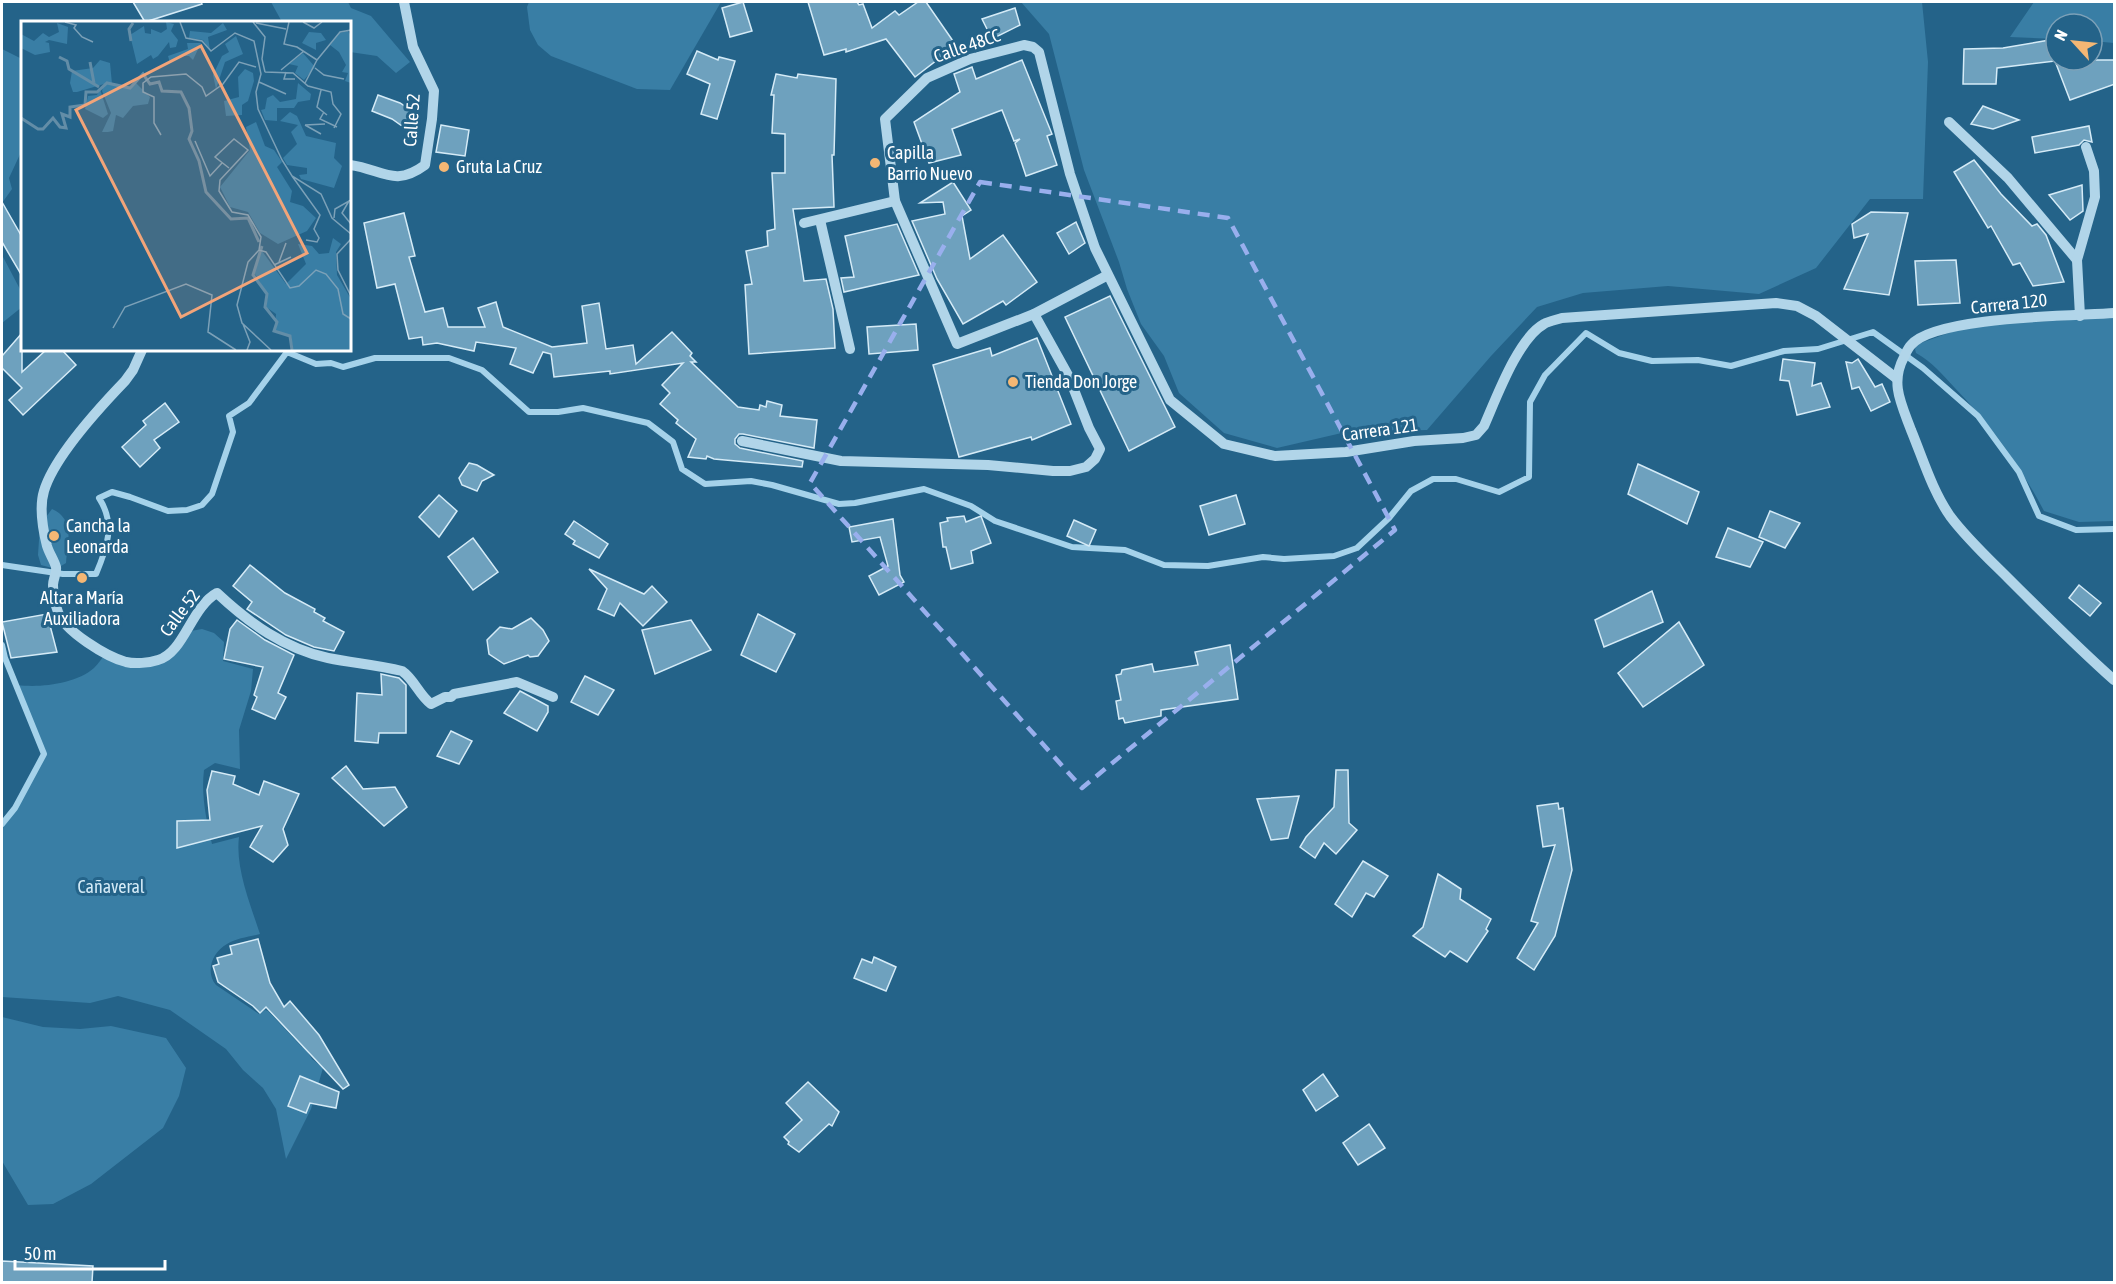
<svg xmlns="http://www.w3.org/2000/svg" width="2116" height="1284" font-family="'Asap Condensed',sans-serif">
<rect width="100%" height="100%" fill="#246389"/>
<!-- green -->
<g fill="#397ea5">
<path d="M 271,2 L 348,2 L 351,8 L 371,16 L 410,62 L 396,73 L 377,56 L 350,52 L 350,22 L 282,22 Z"/>
<path d="M 529,2 L 721,2 L 670,90 L 637,89 L 551,56 L 538,45 L 530,30 L 527,7 Z"/>
<path d="M 1021,2 L 1922,2 L 1928,62 L 1923,199 L 1870,199 L 1816,268 L 1759,294 L 1668,286 L 1583,293 L 1537,307 L 1491,356 L 1427,430 L 1346,432 L 1277,448 L 1224,433 L 1179,393 L 1164,356 L 1141,324 L 1127,289 L 1119,262 L 1084,170 L 1049,34 Z"/>
<path d="M 2034,2 L 2114,2 L 2114,43 L 2092,41 L 2092,24 L 2056,24 L 2056,39 L 2010,37 Z"/>
<path d="M 2,49 L 22,59 L 22,150 L 9,178 L 12,189 L 2,203 Z"/>
<path d="M 2,255 L 22,293 L 22,307 L 2,323 Z"/>
<path d="M 2114,318 L 2114,521 L 2079,522 L 2044,511 C 2020,465 1990,424 1954,387 C 1942,374 1932,362 1916,353 L 1915,349 L 1918,344 L 1971,325 Z"/>
<path d="M 52,509 C 75,519 68,542 66,563 L 56,569 L 41,565 L 38,555 L 40,525 Z"/>
<path d="M 202,629 L 214,633 L 224,642 L 223,661 L 253,669 L 251,691 L 239,730 L 240,769 L 215,763 L 204,770 C 201,795 206,819 212,844 L 239,837 C 235,868 251,906 260,934 C 250,937 236,938 227,944 C 212,952 205,972 216,985 L 259,1014 L 265,1010 L 268,1011 L 302,1047 L 304,1046 L 312,1059 L 323,1068 L 311,1109 L 286,1159 L 276,1109 L 263,1088 L 243,1070 L 226,1049 L 170,1010 L 118,996 L 90,1003 L 2,997 L 2,827 L 16,809 L 46,754 L 17,685 C 40,688 76,684 94,668 C 98,664 102,658 106,653 L 147,665 L 191,631 Z"/>
<path d="M 2,1017 L 43,1027 L 80,1029 L 111,1026 L 166,1038 L 186,1068 L 179,1096 L 163,1128 L 91,1184 L 53,1204 L 28,1205 L 2,1161 Z"/>
</g>
<g fill="none" stroke-linecap="round" stroke-linejoin="round">
<!-- stream -->
<g stroke="#a5d2ea" stroke-width="6">
<path d="M 2,565 L 63,574 L 96,574 C 107,548 116,524 99,498 L 112,492 L 130,497 L 168,511 L 187,510 L 202,505 L 212,494 L 233,432 L 229,416 L 249,403 L 287,352 L 316,364 L 331,363 L 343,367 L 375,358 L 449,358 L 482,370 L 529,412 L 558,412 L 583,408 L 648,423 L 673,442 L 682,469 L 705,484 L 751,481 L 772,485 L 839,504 L 855,503 L 924,489 L 971,506 L 995,521 L 1072,547 L 1125,550 L 1164,565 L 1208,566 L 1263,557 L 1284,559 L 1334,556 L 1357,548 L 1389,518 L 1411,491 L 1433,479 L 1456,479 L 1499,492 L 1529,477 L 1530,402 L 1545,375 L 1586,333 L 1619,353 L 1652,361 L 1698,360 L 1731,366 L 1784,351 L 1818,349 L 1873,332 L 1923,368 L 1978,416 L 2019,472 L 2039,516 L 2076,530 L 2114,529"/>
<path d="M 2,645 L 5,658 L 44,754 L 15,808 L 2,824"/>
</g>
</g>
<!-- building -->
<g fill="#6ea1be" stroke="#d5ebf7" stroke-width="1.5">
<path d="M 133,2 L 201,2 L 202,4 L 145,22 Z"/>
<path d="M 743,2 L 752,31 L 730,37 L 722,8 Z"/>
<path d="M 808,2 L 857,2 L 859,5 L 863,4 L 872,28 L 895,11 L 899,15 L 918,2 L 926,2 L 962,54 L 948,60 L 945,54 L 915,77 L 886,39 L 846,52 L 846,49 L 824,55 Z"/>
<path d="M 1015,8 L 1020,25 L 992,39 L 982,19 Z"/>
<path d="M 2056,39 L 2056,60 L 2115,60 L 2115,84 L 2070,100 L 2055,61 L 1997,68 L 1996,84 L 1963,84 L 1964,49 L 2003,48 Z"/>
<path d="M 697,51 L 718,60 L 719,57 L 735,61 L 717,119 L 701,114 L 710,84 L 687,74 Z"/>
<path d="M 1022,60 L 1052,134 L 1047,136 L 1057,165 L 1026,176 L 1015,143 L 1020,139 L 1014,141 L 1002,110 L 952,129 L 961,155 L 929,163 L 914,122 L 960,92 L 954,74 L 972,67 L 976,79 Z"/>
<path d="M 776,74 L 797,78 L 798,74 L 836,79 L 834,155 L 832,155 L 834,207 L 793,209 L 804,281 L 826,279 L 833,309 L 835,348 L 749,354 L 745,285 L 752,284 L 746,251 L 768,246 L 767,231 L 775,229 L 772,173 L 785,173 L 785,134 L 772,133 L 774,95 L 771,95 Z"/>
<path d="M 378,95 L 400,103 L 412,111 L 402,126 L 392,119 L 372,111 Z"/>
<path d="M 1983,106 L 2019,120 L 1993,129 L 1971,124 Z"/>
<path d="M 441,125 L 469,130 L 465,156 L 436,152 Z"/>
<path d="M 2089,126 L 2092,142 L 2084,140 L 2079,145 L 2035,153 L 2032,137 Z"/>
<path d="M 1974,160 L 2001,194 L 2032,226 L 2037,224 L 2046,235 L 2064,282 L 2033,286 L 2020,263 L 2013,265 L 1991,226 L 1988,228 L 1954,172 Z"/>
<path d="M 953,182 L 971,210 L 962,216 L 970,259 L 1003,235 L 1037,282 L 1006,305 L 1003,301 L 963,324 L 937,279 L 912,221 L 945,214 L 943,202 L 920,203 Z"/>
<path d="M 2082,185 L 2083,211 L 2070,220 L 2049,195 Z"/>
<path d="M 2,202 L 22,237 L 22,276 L 2,242 Z"/>
<path d="M 1871,212 L 1908,213 L 1889,295 L 1844,289 L 1868,234 L 1854,238 L 1852,224 Z"/>
<path d="M 404,213 L 415,256 L 409,257 L 425,312 L 443,308 L 448,327 L 485,327 L 478,308 L 496,302 L 503,327 L 552,347 L 587,343 L 582,306 L 599,303 L 606,349 L 633,345 L 636,364 L 672,332 L 692,353 L 690,356 L 696,362 L 691,362 L 738,407 L 759,410 L 760,405 L 766,407 L 767,401 L 782,405 L 780,416 L 817,420 L 814,448 L 743,434 L 739,434 L 735,439 L 735,444 L 740,448 L 803,461 L 802,467 L 714,459 L 707,456 L 706,459 L 688,457 L 696,439 L 676,423 L 678,420 L 660,404 L 670,393 L 662,385 L 683,363 L 610,374 L 610,371 L 554,377 L 551,354 L 543,352 L 533,373 L 510,364 L 516,348 L 476,342 L 474,351 L 437,343 L 423,345 L 422,337 L 409,339 L 395,284 L 377,288 L 364,223 Z"/>
<path d="M 1076,222 L 1085,243 L 1069,254 L 1057,233 Z"/>
<path d="M 897,224 L 919,275 L 844,292 L 841,278 L 854,277 L 845,236 Z"/>
<path d="M 1956,260 L 1960,303 L 1918,305 L 1915,261 Z"/>
<path d="M 1110,296 L 1175,427 L 1129,451 L 1065,317 Z"/>
<path d="M 916,324 L 918,350 L 869,354 L 867,327 Z"/>
<path d="M 22,333 L 22,372 L 46,350 L 62,350 L 76,365 L 23,415 L 9,400 L 22,388 L 2,368 L 2,356 Z"/>
<path d="M 1037,338 L 1071,424 L 1032,440 L 1031,437 L 959,457 L 933,365 L 990,348 L 992,356 Z"/>
<path d="M 1783,359 L 1815,363 L 1812,386 L 1821,383 L 1830,407 L 1797,415 L 1789,381 L 1780,380 Z"/>
<path d="M 1858,359 L 1875,387 L 1882,384 L 1890,402 L 1871,411 L 1859,387 L 1852,389 L 1846,362 L 1852,363 Z"/>
<path d="M 165,403 L 179,422 L 154,440 L 160,448 L 140,467 L 122,447 L 146,425 L 143,421 Z"/>
<path d="M 469,463 L 477,465 L 494,475 L 482,481 L 477,491 L 462,485 L 459,478 Z"/>
<path d="M 1638,464 L 1699,492 L 1687,524 L 1628,494 Z"/>
<path d="M 439,495 L 457,511 L 439,537 L 419,517 Z"/>
<path d="M 1236,495 L 1245,524 L 1209,535 L 1200,506 Z"/>
<path d="M 1770,511 L 1800,523 L 1785,548 L 1759,537 Z"/>
<path d="M 964,516 L 966,522 L 981,516 L 991,543 L 971,551 L 973,563 L 951,569 L 946,547 L 943,547 L 940,523 L 948,521 L 947,518 Z"/>
<path d="M 893,519 L 900,575 L 904,582 L 879,595 L 869,576 L 888,566 L 880,537 L 852,542 L 849,527 Z"/>
<path d="M 1074,520 L 1096,530 L 1089,546 L 1067,536 Z"/>
<path d="M 574,521 L 608,544 L 599,558 L 573,544 L 575,541 L 565,534 Z"/>
<path d="M 1728,528 L 1763,542 L 1750,567 L 1716,557 Z"/>
<path d="M 473,538 L 498,572 L 473,590 L 448,557 Z"/>
<path d="M 250,565 L 285,593 L 315,609 L 314,612 L 325,618 L 323,621 L 344,632 L 334,651 L 314,647 L 286,635 L 247,609 L 252,602 L 233,586 Z"/>
<path d="M 589,569 L 644,594 L 652,586 L 667,602 L 643,626 L 620,603 L 614,616 L 598,609 L 607,589 Z"/>
<path d="M 2079,585 L 2101,603 L 2090,616 L 2069,598 Z"/>
<path d="M 1652,591 L 1663,622 L 1604,647 L 1595,620 Z"/>
<path d="M 47,614 L 57,652 L 11,658 L 2,622 Z"/>
<path d="M 758,614 L 795,634 L 776,672 L 741,655 Z"/>
<path d="M 531,618 L 543,630 L 549,641 L 538,656 L 530,657 L 528,655 L 504,664 L 489,654 L 487,640 L 500,627 L 512,629 Z"/>
<path d="M 237,620 L 265,640 L 294,655 L 278,693 L 286,697 L 275,719 L 252,709 L 257,697 L 254,695 L 263,667 L 224,659 L 230,629 Z"/>
<path d="M 691,620 L 711,650 L 655,674 L 642,630 Z"/>
<path d="M 1679,622 L 1704,665 L 1643,707 L 1618,673 Z"/>
<path d="M 1230,645 L 1238,699 L 1161,710 L 1161,716 L 1125,723 L 1123,718 L 1119,719 L 1116,701 L 1121,700 L 1116,675 L 1121,674 L 1122,670 L 1152,664 L 1154,672 L 1198,665 L 1195,652 Z"/>
<path d="M 381,674 L 399,678 L 406,685 L 406,733 L 379,733 L 378,743 L 355,741 L 357,693 L 382,695 Z"/>
<path d="M 585,676 L 614,690 L 598,715 L 571,702 Z"/>
<path d="M 520,691 L 548,706 L 548,712 L 537,731 L 504,713 Z"/>
<path d="M 451,731 L 472,741 L 459,764 L 437,756 Z"/>
<path d="M 346,766 L 363,789 L 395,787 L 407,807 L 384,826 L 332,778 Z"/>
<path d="M 1336,770 L 1348,770 L 1349,823 L 1357,830 L 1336,854 L 1324,843 L 1315,858 L 1300,847 L 1306,837 L 1334,807 Z"/>
<path d="M 212,771 L 235,776 L 233,784 L 259,795 L 264,781 L 299,794 L 283,829 L 288,845 L 273,862 L 250,847 L 262,826 L 177,848 L 177,821 L 210,820 L 207,790 Z"/>
<path d="M 1299,796 L 1288,838 L 1271,840 L 1257,799 Z"/>
<path d="M 1558,803 L 1559,809 L 1563,808 L 1572,870 L 1555,936 L 1534,970 L 1517,958 L 1538,923 L 1531,921 L 1555,845 L 1543,847 L 1537,806 Z"/>
<path d="M 1363,861 L 1388,876 L 1374,897 L 1366,893 L 1352,917 L 1335,904 Z"/>
<path d="M 1438,874 L 1461,889 L 1460,899 L 1491,919 L 1486,929 L 1488,931 L 1467,962 L 1450,951 L 1445,957 L 1413,936 L 1423,927 Z"/>
<path d="M 258,939 L 270,983 L 284,1007 L 290,1001 L 319,1035 L 349,1085 L 343,1089 L 266,1007 L 260,1013 L 253,1006 L 218,982 L 213,966 L 219,964 L 217,958 L 232,954 L 230,946 Z"/>
<path d="M 874,957 L 896,967 L 886,991 L 854,978 L 862,959 L 872,963 Z"/>
<path d="M 1323,1074 L 1338,1096 L 1316,1111 L 1303,1090 Z"/>
<path d="M 300,1076 L 339,1092 L 336,1108 L 310,1103 L 306,1113 L 288,1106 Z"/>
<path d="M 808,1082 L 839,1112 L 832,1126 L 829,1124 L 799,1152 L 788,1144 L 789,1142 L 784,1137 L 802,1120 L 786,1103 Z"/>
<path d="M 1369,1124 L 1385,1148 L 1358,1165 L 1343,1143 Z"/>
<path d="M 2,1261 L 93,1266 L 92,1282 L 2,1282 Z"/>
</g>
<g fill="none" stroke-linecap="round" stroke-linejoin="round">
<!-- minor -->
<g stroke="#b1d5e9" stroke-width="10">
<path d="M 1949,122 L 2008,178 L 2077,260"/>
<path d="M 350,165 C 382,169 394,188 425,165 L 432,119 L 434,91 L 413,47 L 404,2"/>
<path d="M 820,220 L 850,349"/>
<path d="M 804,223 L 895,201"/>
<path d="M 1108,275 L 1034,314 L 957,344 L 895,201 L 885,119 L 927,78 L 970,59 L 1024,45 L 1033,47 L 1039,52 L 1070,174 L 1095,248 L 1170,400 L 1224,444 L 1275,456 L 1346,452 L 1414,441 L 1463,438 L 1476,435 L 1484,426 C 1496,399 1518,338 1544,324 C 1549,321 1556,320 1562,318 L 1776,303 L 1797,306 L 1816,316 L 1896,378"/>
<path d="M 2114,313 C 2074,316 1935,316 1911,345 C 1908,348 1906,353 1904,357 C 1890,383 1901,403 1911,430 C 1923,459 1932,490 1950,516 C 1967,539 1989,559 2009,579 C 2044,614 2078,648 2114,680"/>
<path d="M 2080,316 L 2077,260 L 2095,197 L 2094,171 L 2086,147"/>
<path d="M 142,350 L 133,370 L 125,381 C 100,407 54,457 44,491 C 39,507 43,530 47,546 C 49,553 54,560 56,567 C 57,573 53,579 53,585 C 53,592 55,604 58,612 C 64,631 107,657 126,662 C 135,664 149,663 158,660 C 184,653 191,607 217,593 C 249,623 285,649 328,658 C 353,663 378,665 402,671 C 414,679 419,695 431,704 L 445,697 L 451,697 L 454,694 L 517,682 L 553,697"/>
<path d="M 742,441 L 841,461 L 988,465 L 1053,471 L 1070,471 L 1086,467 L 1095,459 L 1100,449 L 1089,428 L 1069,377 L 1034,314"/>
</g>
</g>
<!-- marked area -->
<path fill="none" stroke="#99afed" stroke-width="4.5" stroke-dasharray="12 8" stroke-linejoin="round" d="M 980,182 L 1228,218 L 1395,530 L 1082,788 L 810,483 Z"/>
<!-- markers -->
<g fill="#f4b774" stroke="#246389" stroke-width="2">
<circle cx="875" cy="163" r="6"/>
<circle cx="444" cy="167" r="6"/>
<circle cx="1013" cy="382" r="6"/>
<circle cx="54" cy="536" r="6"/>
<circle cx="82" cy="578" r="6"/>
</g>
<g text-anchor="middle" stroke-width="6" stroke-linejoin="round" paint-order="stroke">
<!-- street labels -->
<g font-size="18" fill="#fff" stroke="#246389">
<text transform="translate(967 46) rotate(-19)" y="6">Calle 48CC</text>
<text transform="translate(412 120) rotate(-86)" y="6">Calle 52</text>
<text transform="translate(2009 304) rotate(-6)" y="6">Carrera 120</text>
<text transform="translate(1380 430) rotate(-8)" y="6">Carrera 121</text>
<text transform="translate(180 613) rotate(-53)" y="6">Calle 52</text>
</g>
<!-- poi labels -->
<g font-size="18" fill="#fff" stroke="#246389" text-anchor="start">
<text x="887" y="159">Capilla<tspan x="887" dy="21">Barrio Nuevo</tspan></text>
<text x="456" y="173">Gruta La Cruz</text>
<text x="1025" y="388">Tienda Don Jorge</text>
<text x="66" y="532">Cancha la<tspan x="66" dy="21">Leonarda</tspan></text>
<text x="82" y="604" text-anchor="middle">Altar a María<tspan x="82" dy="21">Auxiliadora</tspan></text>
</g>
<!-- park labels -->
<g font-size="18" fill="#d5ebf7" stroke="#246389">
<text x="111" y="893">Cañaveral</text>
</g>
</g>
<!-- overview -->
<g transform="translate(21 21)">
<rect width="330" height="330" fill="#246389"/>
<path d="M 145,1 L 153,3 L 150,10 L 157,19 L 155,26 L 149,27 L 148,21 L 137,35 L 132,38 L 130,34 L 116,43 L 109,14 L 123,5 L 124,12 L 130,13 L 130,8 L 140,12 L 146,8 ZM 36,2 L 47,6 L 46,23 L 28,19 L 24,21 L 28,22 L 29,31 L 14,34 L 0,27 L 0,13 L 13,20 L 22,12 L 28,16 L 38,11 ZM 202,2 L 206,9 L 187,16 L 189,29 L 182,19 L 168,17 L 169,10 L 190,12 ZM 327,10 L 330,15 L 330,62 L 324,60 L 327,52 L 321,51 L 325,44 L 318,31 L 309,24 L 319,12 ZM 288,11 L 300,12 L 305,19 L 295,22 L 295,29 L 281,22 ZM 215,15 L 222,33 L 204,41 L 195,68 L 192,54 L 201,35 L 208,31 L 204,23 ZM 166,22 L 180,22 L 172,39 L 168,35 L 158,35 L 149,42 L 147,35 L 167,28 ZM 282,32 L 294,46 L 283,59 L 274,52 L 277,45 L 268,43 ZM 79,39 L 89,42 L 91,63 L 109,67 L 114,61 L 129,76 L 127,83 L 112,85 L 102,97 L 95,94 L 92,110 L 87,111 L 81,111 L 90,92 L 81,70 L 83,63 L 56,71 L 52,71 L 49,62 L 51,50 L 72,47 ZM 224,48 L 232,52 L 233,60 L 227,80 L 221,84 L 221,94 L 205,95 L 203,80 L 218,76 L 217,56 ZM 277,62 L 290,73 L 289,79 L 277,81 L 273,87 L 256,87 L 256,100 L 244,99 L 240,89 L 244,88 L 246,77 L 252,74 L 259,81 L 275,78 ZM 79,68 L 87,93 L 82,97 L 64,88 L 67,75 L 76,74 ZM 269,91 L 276,95 L 285,115 L 315,122 L 313,137 L 321,145 L 313,167 L 280,158 L 278,154 L 286,153 L 286,147 L 266,144 L 262,137 L 276,123 L 270,111 L 277,104 L 259,100 ZM 235,101 L 244,125 L 253,129 L 261,141 L 256,146 L 271,170 L 269,181 L 282,185 L 295,197 L 286,210 L 257,223 L 239,212 L 227,191 L 209,186 L 199,166 L 229,129 L 225,106 ZM 312,217 L 320,223 L 315,231 L 316,254 L 330,278 L 330,329 L 272,329 L 270,315 L 254,310 L 255,293 L 245,286 L 247,274 L 232,250 L 241,230 L 265,263 L 285,243 L 277,223 L 291,225 L 298,233 L 308,232 Z" fill="#397ea5"/>
<path fill="none" stroke="#638da7" stroke-width="3" d="M 110,20 L 108,8 L 112,2M 38,36 L 46,40 L 48,48 L 78,66M 69,41 L 73,62M 0,97 L 17,108 L 22,108 L 32,97 L 39,106 L 45,107 L 41,93 L 49,96 L 49,86 L 64,84 L 65,71 L 76,71 L 86,62 L 109,67 L 122,53 L 129,63 L 138,61 L 141,70 L 160,71 L 168,87 L 171,110 L 168,118 L 178,140 L 185,171 L 210,198 L 227,197 L 238,221M 241,225 L 232,254 L 246,273 L 244,286 L 256,301 L 253,310 L 269,315 L 271,329"/>
<path fill="none" stroke="#7ca1b8" stroke-width="1.5" d="M 44,1 L 55,4 L 53,7 L 61,16 L 72,21M 159,1 L 165,17 L 181,20 L 190,30 L 214,12 L 233,20 L 240,53 L 235,71 L 237,88 L 261,139 L 271,155 L 300,173 L 311,197 L 330,213M 232,1 L 244,16 L 241,38 L 244,51M 268,1 L 263,23 L 276,26 L 296,39M 282,1 L 293,7 L 301,1M 235,2 L 265,8M 296,39 L 319,11 L 330,9M 294,47 L 303,54 L 323,58M 260,49 L 283,30M 244,51 L 272,52 L 287,65 L 310,71 L 312,83 L 320,93 L 313,107M 265,51 L 263,58 L 274,58M 238,61 L 265,73M 284,62 L 296,39M 300,69 L 296,86 L 306,94M 303,91 L 299,98 L 316,106M 284,104 L 304,103M 284,104 L 300,113M 140,114 L 133,102 L 133,76 L 122,71 L 122,62 L 130,56 L 165,53 L 181,66 L 185,75 L 202,63 L 218,41 L 235,46M 174,120 L 189,155 L 201,142M 208,147 L 194,136 L 213,118 L 227,129 L 199,159 L 198,170 L 211,191 L 227,194 L 240,216 L 238,229M 271,155 L 299,194 L 293,208 L 298,217 L 296,221 L 285,219M 313,197 L 314,188 L 328,180 L 321,192 L 330,203M 330,218 L 316,233 L 317,249 L 330,275M 258,241 L 265,222M 253,244 L 270,236M 222,303 L 229,321 L 226,329M 92,307 L 104,286 L 165,263 L 191,274 L 187,311 L 215,329M 250,329 L 221,302 L 216,284 L 227,241 L 238,229 L 245,231 L 269,267 L 278,265 L 295,249 L 305,253 L 317,268 L 322,293 L 330,298"/>
<path fill="#f2a479" fill-opacity="0.15" stroke="#f2a479" stroke-width="3" d="M 180,25 L 286,232 L 160,296 L 55,89 Z"/>
<rect width="330" height="330" fill="none" stroke="#fff" stroke-width="3"/>
</g>
<!-- border -->
<rect width="2116" height="1284" fill="none" stroke="#ffffff" stroke-width="6"/>
<!-- north arrow -->
<g transform="translate(2074 42) rotate(297)"><circle r="28" fill="#246389" stroke="#7ca1b8" stroke-width="1.5"/>
<path d="M0-4.5L10 22L0 15L-10 22Z" fill="#f4b774"/>
<text y="-9" font-size="16" font-weight="bold" text-anchor="middle" fill="#ffffff">N</text>
</g>
<!-- scale -->
<path d="M15 1260v9h150v-9" fill="none" stroke="#ffffff" stroke-width="3"/>
<text x="24" y="1260" font-size="18" fill="#ffffff" stroke="#246389" stroke-width="4.5" paint-order="stroke">50 m</text>
</svg>
